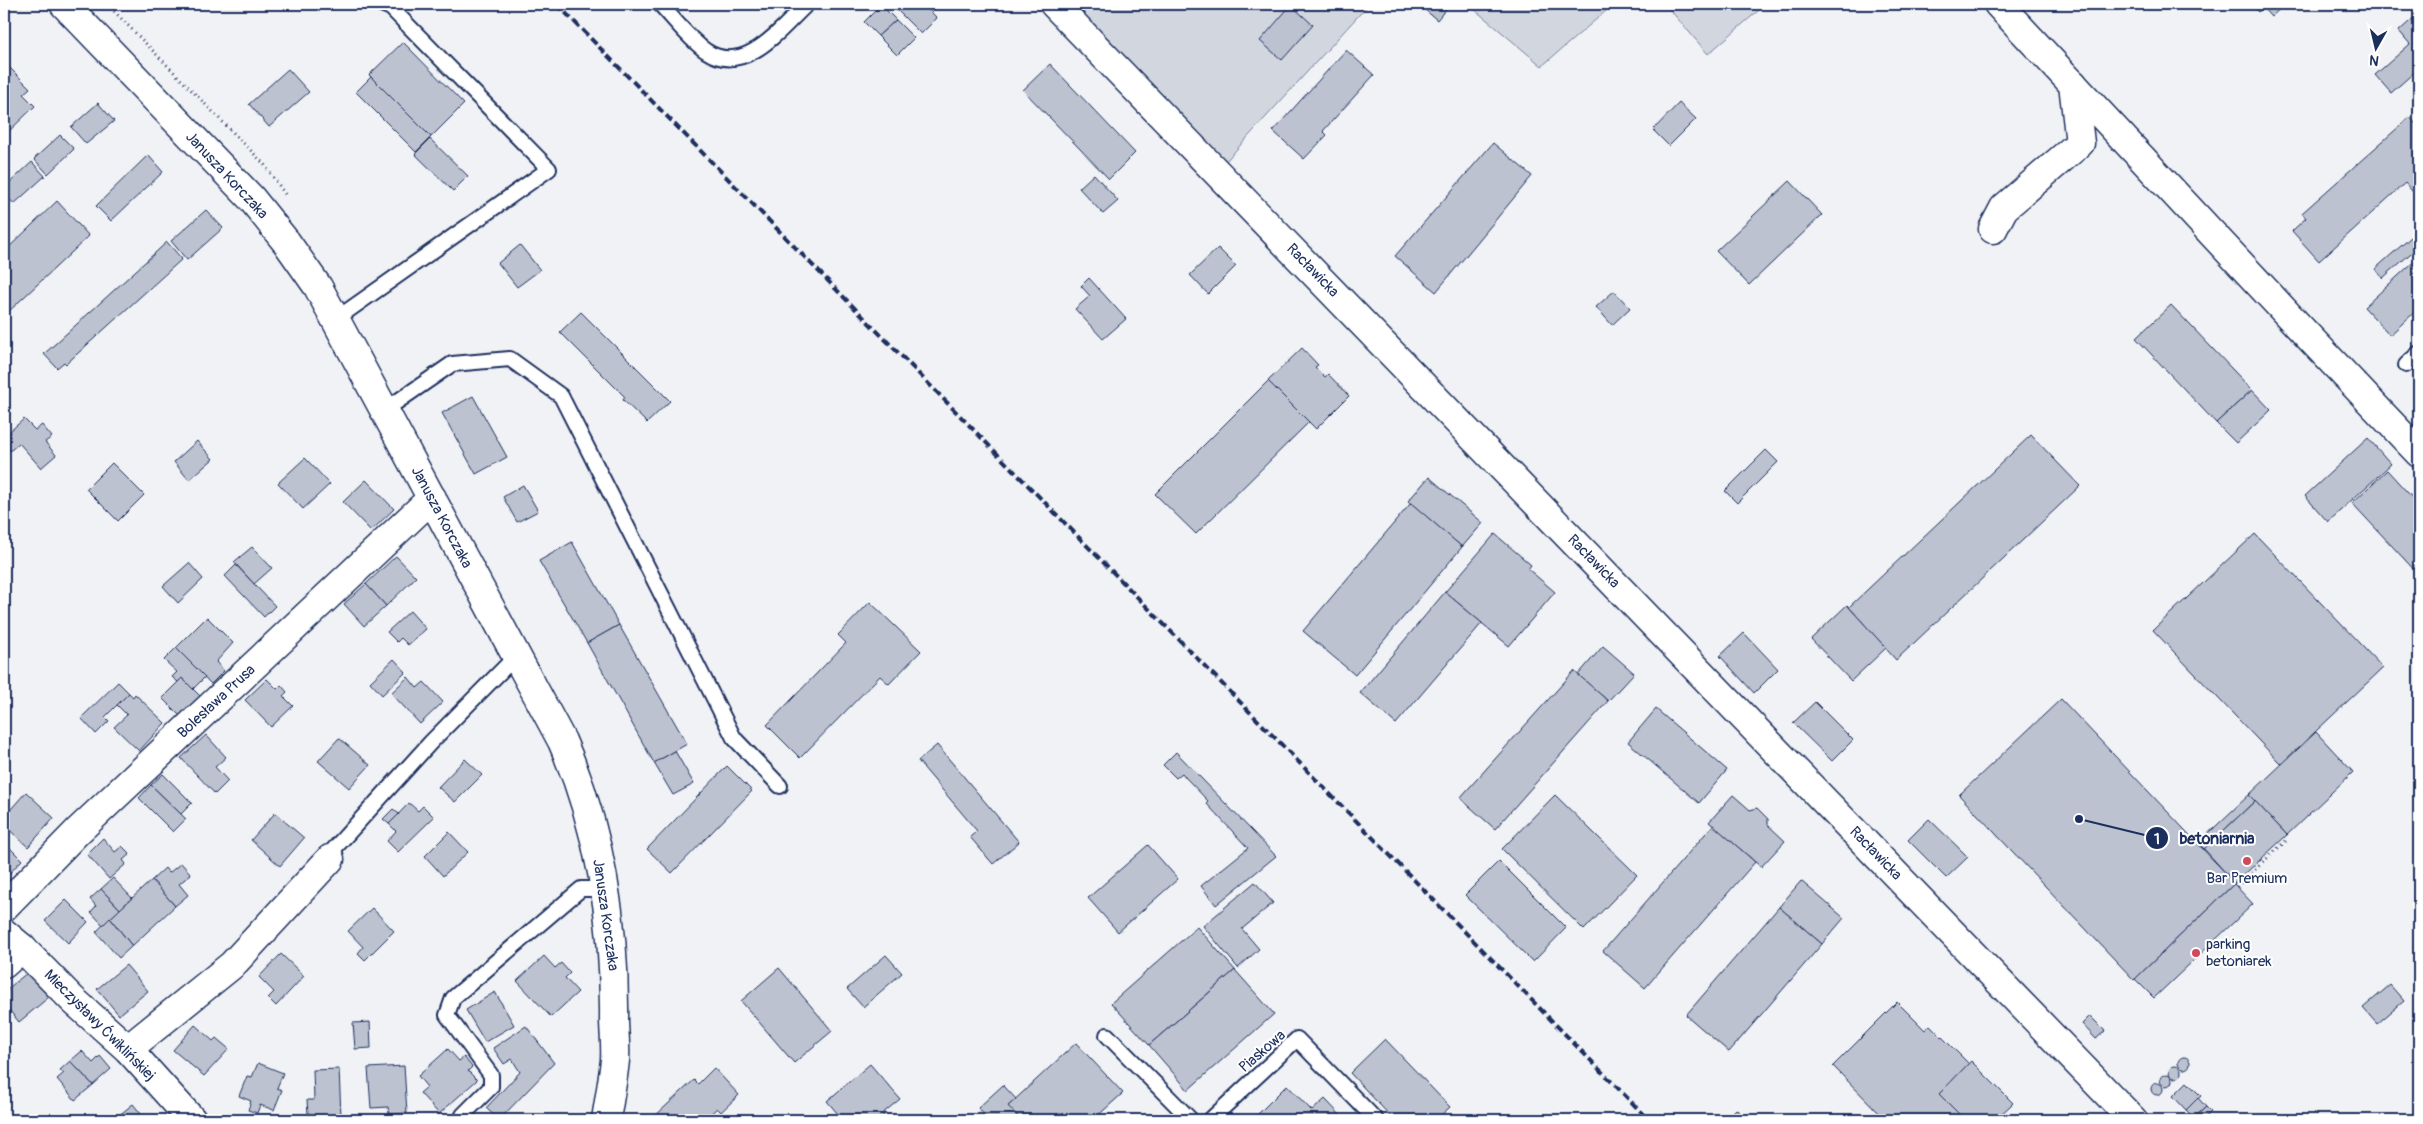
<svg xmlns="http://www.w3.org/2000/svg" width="2423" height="1124" font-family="Pangolin,sans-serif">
<rect width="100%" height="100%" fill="#f1f2f5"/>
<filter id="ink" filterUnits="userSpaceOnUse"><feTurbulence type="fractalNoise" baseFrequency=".02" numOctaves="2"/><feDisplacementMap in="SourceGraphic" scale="10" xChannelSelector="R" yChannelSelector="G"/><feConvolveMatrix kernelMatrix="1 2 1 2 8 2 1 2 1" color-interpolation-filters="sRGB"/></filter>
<g filter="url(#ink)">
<!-- green -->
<g fill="#d2d6df" stroke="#76829e">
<path d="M 1070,4 L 1369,4 L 1226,161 L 1140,77 Z"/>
<path d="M 1468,4 L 1614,4 L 1542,66 Z"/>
<path d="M 1665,4 L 1766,4 L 1708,54 Z"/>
</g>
<!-- building -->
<g fill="#bcc2d0" stroke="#1b2f5e">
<path d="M 900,4 L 927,4 L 931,8 L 929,10 L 937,18 L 921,34 L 895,8 Z"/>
<path d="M 1418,4 L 1450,4 L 1437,20 Z"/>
<path d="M 2250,4 L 2285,4 L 2271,17 L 2263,8 L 2258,12 Z"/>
<path d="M 881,5 L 896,20 L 878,36 L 864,22 Z"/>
<path d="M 1291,5 L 1313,25 L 1282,60 L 1260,41 Z"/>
<path d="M 2419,13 L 2419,68 L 2391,93 L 2375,75 L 2410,44 L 2399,31 Z"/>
<path d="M 896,20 L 914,38 L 897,55 L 878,36 Z"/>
<path d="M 403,42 L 464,104 L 431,137 L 369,75 Z"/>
<path d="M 1346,50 L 1374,75 L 1323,131 L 1327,135 L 1304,159 L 1273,131 Z"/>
<path d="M 1050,64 L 1135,153 L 1109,179 L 1023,90 Z"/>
<path d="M 10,68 L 30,88 L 23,94 L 35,106 L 4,136 L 4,74 Z"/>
<path d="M 288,69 L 309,92 L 269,127 L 249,104 Z"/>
<path d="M 371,77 L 431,137 L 416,152 L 356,92 Z"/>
<path d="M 98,103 L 114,121 L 86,144 L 71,127 Z"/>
<path d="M 1679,103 L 1696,119 L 1669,146 L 1653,130 Z"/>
<path d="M 2410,117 L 2419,128 L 2419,199 L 2405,183 L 2319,261 L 2292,231 L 2306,218 L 2302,213 Z"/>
<path d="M 60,135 L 74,149 L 48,174 L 34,159 Z"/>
<path d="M 430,139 L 468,176 L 453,191 L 415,154 Z"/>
<path d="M 1493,143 L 1532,176 L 1436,292 L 1395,256 Z"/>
<path d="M 148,155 L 163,172 L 111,221 L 96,206 Z"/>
<path d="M 32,162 L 45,176 L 14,204 L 4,193 L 4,188 Z"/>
<path d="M 1094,174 L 1118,201 L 1103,214 L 1079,188 Z"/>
<path d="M 1790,181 L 1822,215 L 1749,285 L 1716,251 Z"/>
<path d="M 57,201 L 89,236 L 6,314 L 4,311 L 4,252 Z"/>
<path d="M 206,210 L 223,228 L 187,260 L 171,241 Z"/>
<path d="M 2419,230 L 2419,246 L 2383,278 L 2375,269 Z"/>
<path d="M 167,242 L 182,259 L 66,364 L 64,362 L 57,368 L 44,354 Z"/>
<path d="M 520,245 L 540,270 L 517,287 L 498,263 Z"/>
<path d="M 1218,248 L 1236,266 L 1208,294 L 1190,275 Z"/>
<path d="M 2419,257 L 2419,308 L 2390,335 L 2364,307 Z"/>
<path d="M 1089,278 L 1126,319 L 1103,339 L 1075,309 L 1090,296 L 1081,286 Z"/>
<path d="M 1614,291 L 1630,308 L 1612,325 L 1596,307 Z"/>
<path d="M 2171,305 L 2252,390 L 2216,423 L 2136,338 Z"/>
<path d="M 581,312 L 670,401 L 647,423 L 623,400 L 625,397 L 560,332 Z"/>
<path d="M 1302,348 L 1318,365 L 1315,367 L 1325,377 L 1328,374 L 1349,396 L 1316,429 L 1268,381 Z"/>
<path d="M 1268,381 L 1309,422 L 1196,534 L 1155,494 Z"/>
<path d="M 2252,390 L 2271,410 L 2236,443 L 2216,423 Z"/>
<path d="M 473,396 L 507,457 L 476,474 L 442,413 Z"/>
<path d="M 24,419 L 35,430 L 42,425 L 52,437 L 45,442 L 56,455 L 41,468 L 19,443 L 10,451 L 4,445 L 4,439 L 11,433 L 10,431 Z"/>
<path d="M 2031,435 L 2080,486 L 1896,660 L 1849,607 Z"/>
<path d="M 2368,438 L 2391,464 L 2328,522 L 2305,496 Z"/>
<path d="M 197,441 L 213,459 L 189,480 L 174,462 Z"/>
<path d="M 1766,450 L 1778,462 L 1737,503 L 1725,491 Z"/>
<path d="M 305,458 L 330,484 L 303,509 L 278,483 Z"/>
<path d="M 112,463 L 144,495 L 118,521 L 86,489 Z"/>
<path d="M 2387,470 L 2419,505 L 2419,575 L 2352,503 Z"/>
<path d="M 1429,477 L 1483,523 L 1462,547 L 1408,501 Z"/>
<path d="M 366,480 L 394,509 L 371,531 L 343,502 Z"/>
<path d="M 523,485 L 538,511 L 517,522 L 503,497 Z"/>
<path d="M 1411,503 L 1462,547 L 1355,675 L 1303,631 Z"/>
<path d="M 1495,534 L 1531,565 L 1528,569 L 1555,592 L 1509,646 L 1445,592 Z"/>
<path d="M 2255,534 L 2383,668 L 2281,764 L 2153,630 Z"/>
<path d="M 572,542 L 619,625 L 587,643 L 539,561 Z"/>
<path d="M 252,547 L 272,568 L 254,584 L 234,562 Z"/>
<path d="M 396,556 L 416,577 L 386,606 L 366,584 Z"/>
<path d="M 189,563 L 203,579 L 178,603 L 163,586 Z"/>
<path d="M 236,565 L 275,606 L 264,617 L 225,576 Z"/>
<path d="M 366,584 L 386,606 L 364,626 L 344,604 Z"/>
<path d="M 1445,592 L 1482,623 L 1396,724 L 1360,693 Z"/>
<path d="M 870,602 L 921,651 L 889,684 L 880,676 L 800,758 L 767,725 L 846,643 L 838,635 Z"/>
<path d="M 1847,605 L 1886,648 L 1851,681 L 1811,639 Z"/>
<path d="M 410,611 L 426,629 L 408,645 L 401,638 L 397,642 L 387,632 Z"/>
<path d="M 207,617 L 233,643 L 216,662 L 224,671 L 211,684 L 176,648 Z"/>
<path d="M 619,625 L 687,744 L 654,763 L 587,643 Z"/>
<path d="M 1744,633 L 1778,669 L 1754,693 L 1720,656 Z"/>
<path d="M 1603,646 L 1634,673 L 1608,701 L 1578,675 Z"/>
<path d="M 176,648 L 205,677 L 193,689 L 182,678 L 178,682 L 172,677 L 177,672 L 164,660 Z"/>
<path d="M 394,659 L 406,672 L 382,695 L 370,682 Z"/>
<path d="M 1574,671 L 1608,701 L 1495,829 L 1460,798 Z"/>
<path d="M 408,677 L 417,688 L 424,682 L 443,702 L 420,724 L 391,693 Z"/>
<path d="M 182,678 L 201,697 L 181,717 L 162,698 Z"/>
<path d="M 267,679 L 277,689 L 281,685 L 287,692 L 283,696 L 293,706 L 271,727 L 245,700 Z"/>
<path d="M 118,682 L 129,693 L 105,717 L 109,721 L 96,734 L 81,718 Z"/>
<path d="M 129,693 L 133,697 L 135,694 L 165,723 L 139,751 L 114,727 L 127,715 L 117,705 Z"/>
<path d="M 2061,699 L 2235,883 L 2134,980 L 1959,795 Z"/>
<path d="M 1815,702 L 1853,740 L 1832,761 L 1793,723 Z"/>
<path d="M 1656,709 L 1727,770 L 1699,803 L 1628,742 Z"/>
<path d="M 2316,732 L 2353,772 L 2287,835 L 2249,795 Z"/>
<path d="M 206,735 L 226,757 L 215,767 L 228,781 L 215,794 L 181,758 Z"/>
<path d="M 339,738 L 370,765 L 349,788 L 318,761 Z"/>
<path d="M 937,745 L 1019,842 L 993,864 L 970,837 L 977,831 L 918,761 Z"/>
<path d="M 675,751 L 694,784 L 673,795 L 654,763 Z"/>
<path d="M 1176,752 L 1276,856 L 1216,905 L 1201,886 L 1248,848 L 1206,803 L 1208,801 L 1186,778 L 1182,773 L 1176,778 L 1163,765 Z"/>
<path d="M 465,759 L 482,775 L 455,802 L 438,787 Z"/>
<path d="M 727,766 L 752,791 L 672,873 L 647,849 Z"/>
<path d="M 163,774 L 192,803 L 181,814 L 151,785 Z"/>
<path d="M 151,785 L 186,819 L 173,832 L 139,798 Z"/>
<path d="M 26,792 L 54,818 L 28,847 L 4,825 L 4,817 Z"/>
<path d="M 1555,795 L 1637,875 L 1584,930 L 1502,849 Z"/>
<path d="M 1733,795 L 1750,810 L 1757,808 L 1768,819 L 1768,825 L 1785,841 L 1761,867 L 1709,822 Z"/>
<path d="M 2249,795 L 2255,801 L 2204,849 L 2198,843 Z"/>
<path d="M 2255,801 L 2287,835 L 2235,883 L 2204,849 Z"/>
<path d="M 409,803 L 418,811 L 423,806 L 434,817 L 398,852 L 387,841 L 396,831 L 389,824 Z"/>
<path d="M 393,809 L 399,814 L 389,824 L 383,819 Z"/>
<path d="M 275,813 L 304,838 L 280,866 L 251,840 Z"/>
<path d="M 1929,819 L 1968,857 L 1946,878 L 1908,840 Z"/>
<path d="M 1713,825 L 1755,862 L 1645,988 L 1603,951 Z"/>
<path d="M 449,832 L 468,852 L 443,876 L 425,856 Z"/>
<path d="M 103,838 L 115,852 L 122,846 L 130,854 L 123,860 L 126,864 L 109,879 L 87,854 Z"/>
<path d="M 1148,845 L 1178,879 L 1118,932 L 1088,898 Z"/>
<path d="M 9,847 L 22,860 L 4,879 L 4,852 Z"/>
<path d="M 1499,861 L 1566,928 L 1533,962 L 1465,895 Z"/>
<path d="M 181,863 L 191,874 L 179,884 L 188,895 L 175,906 L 152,880 L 165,868 L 169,873 Z"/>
<path d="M 113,878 L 132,898 L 120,909 L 101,889 Z"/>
<path d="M 152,880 L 175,906 L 132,946 L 110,918 Z"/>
<path d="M 1801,881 L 1844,918 L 1822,944 L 1779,907 Z"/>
<path d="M 1255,882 L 1273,903 L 1242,929 L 1259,949 L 1238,968 L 1203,926 Z"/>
<path d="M 2234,884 L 2253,904 L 2154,998 L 2135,979 Z"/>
<path d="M 101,889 L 120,909 L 103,925 L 91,912 L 96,906 L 90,899 Z"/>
<path d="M 66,900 L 88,922 L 68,943 L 45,921 Z"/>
<path d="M 1779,907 L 1822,944 L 1729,1052 L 1686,1015 Z"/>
<path d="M 372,908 L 394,931 L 365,960 L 358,953 L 363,947 L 348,931 Z"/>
<path d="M 110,918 L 132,946 L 119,958 L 96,932 Z"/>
<path d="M 1197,927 L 1235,970 L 1149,1045 L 1111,1003 Z"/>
<path d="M 281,954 L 304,976 L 276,1006 L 268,998 L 274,992 L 259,977 Z"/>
<path d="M 886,955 L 902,973 L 863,1007 L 847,989 Z"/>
<path d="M 544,956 L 555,968 L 561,963 L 570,973 L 565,978 L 578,992 L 551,1017 L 517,981 Z"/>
<path d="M 126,965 L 148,991 L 119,1015 L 97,989 Z"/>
<path d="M 779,968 L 832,1031 L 794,1063 L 741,1001 Z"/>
<path d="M 1235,970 L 1274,1014 L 1188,1090 L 1149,1045 Z"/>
<path d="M 28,972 L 49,997 L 19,1022 L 4,1004 L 4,992 Z"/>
<path d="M 2390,985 L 2404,1001 L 2377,1024 L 2363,1008 Z"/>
<path d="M 495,992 L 514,1025 L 485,1042 L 466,1010 Z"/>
<path d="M 1897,1002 L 1925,1030 L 1930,1025 L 1969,1064 L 1939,1094 L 1965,1120 L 1886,1120 L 1833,1066 Z"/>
<path d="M 2090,1016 L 2105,1031 L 2096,1039 L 2082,1024 Z"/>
<path d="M 370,1022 L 371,1048 L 355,1049 L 353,1023 Z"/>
<path d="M 195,1025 L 213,1041 L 216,1038 L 229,1049 L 204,1076 L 173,1050 Z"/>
<path d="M 526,1026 L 554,1063 L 499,1120 L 486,1108 L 520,1072 L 512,1059 L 504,1064 L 493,1048 Z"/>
<path d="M 1385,1039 L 1450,1107 L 1436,1120 L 1394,1120 L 1350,1073 Z"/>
<path d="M 1076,1043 L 1123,1093 L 1093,1120 L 1021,1120 L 1008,1106 Z"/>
<path d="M 448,1049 L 459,1061 L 464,1057 L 472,1067 L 468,1071 L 477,1080 L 439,1114 L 420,1093 L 427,1087 L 418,1076 Z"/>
<path d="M 82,1051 L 93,1063 L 100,1056 L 111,1069 L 93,1085 L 70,1061 Z"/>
<circle cx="2184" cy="1063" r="6"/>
<path d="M 70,1061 L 93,1085 L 75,1100 L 57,1079 L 64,1073 L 60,1070 Z"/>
<path d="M 1971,1061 L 2013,1103 L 1995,1120 L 1965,1120 L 1939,1094 Z"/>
<path d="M 258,1063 L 283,1073 L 277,1088 L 282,1090 L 274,1110 L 260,1105 L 257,1113 L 248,1110 L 251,1101 L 239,1096 L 247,1076 L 252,1077 Z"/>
<path d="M 870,1064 L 900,1099 L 882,1114 L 888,1120 L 843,1120 L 827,1101 Z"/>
<circle cx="2175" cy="1072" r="6"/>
<path d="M 404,1066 L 407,1113 L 389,1114 L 388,1107 L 371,1108 L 368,1068 Z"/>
<path d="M 714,1068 L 739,1095 L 721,1112 L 717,1108 L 704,1120 L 658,1120 L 654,1117 L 694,1080 L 698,1084 Z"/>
<path d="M 339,1069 L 341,1116 L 315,1117 L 314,1114 L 308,1114 L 307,1100 L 314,1100 L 313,1070 Z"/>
<circle cx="2166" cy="1080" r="6"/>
<path d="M 2187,1082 L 2201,1096 L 2186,1110 L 2173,1096 Z"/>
<circle cx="2157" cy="1089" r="6"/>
<path d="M 1003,1085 L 1016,1099 L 1008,1106 L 1021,1120 L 989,1120 L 978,1108 Z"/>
<path d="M 1287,1085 L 1312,1111 L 1325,1099 L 1343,1118 L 1341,1120 L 1252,1120 Z"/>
<path d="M 2198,1098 L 2206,1107 L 2194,1118 L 2186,1110 Z"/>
<path d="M 133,1104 L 145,1119 L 113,1120 Z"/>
<path d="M 2206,1107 L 2211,1112 L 2203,1120 L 2196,1120 L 2194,1118 Z"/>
<path d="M 1736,1109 L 1747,1120 L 1725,1120 Z"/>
</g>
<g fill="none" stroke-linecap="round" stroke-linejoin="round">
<!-- lane casing -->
<g stroke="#1b2f5e" stroke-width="18">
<g id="lane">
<path d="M 660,4 C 674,19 689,39 706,51 C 745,77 781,28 807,4"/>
<path d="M 336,319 L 549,169 L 391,8 L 381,4"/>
<path d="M 2406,365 L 2419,353"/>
<path d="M 385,410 L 452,364 L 510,359 L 561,396 L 734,738 L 780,786"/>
<path d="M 330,859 L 333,850 L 431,742 L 516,656"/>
<path d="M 1107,1035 L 1191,1120"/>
<path d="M 463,1120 L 463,1115 L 491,1087 L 491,1075 L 447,1015 L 453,998 L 581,889 L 606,889"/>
<path d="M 1210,1120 L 1297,1039 L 1376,1120"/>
</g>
</g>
<!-- street casing -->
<g stroke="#1b2f5e" stroke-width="31">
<g id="street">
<path d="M 64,4 L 251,198 L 287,243 L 318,287 L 562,741 C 600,828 615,923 614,1018 C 614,1032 616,1046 615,1060 C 613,1080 609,1100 606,1120"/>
<path d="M 1054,4 L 2133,1120"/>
<path d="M 1998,4 L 2290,317 L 2419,453"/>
<path d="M 1993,229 L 2004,208 L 2080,143 L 2073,84"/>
<path d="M 4,907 L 78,831 L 432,498"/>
<path d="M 4,933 L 22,948 L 73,1000 L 128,1049 L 192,1120"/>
<path d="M 4,964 L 22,948"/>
<path d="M 128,1049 L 232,965 L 330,859"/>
</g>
</g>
<!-- path -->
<g stroke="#1b2f5e" stroke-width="3" stroke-dasharray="1 4" stroke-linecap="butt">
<path d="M 107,4 L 264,164 L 287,197"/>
<path d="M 2260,860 L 2262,863 L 2287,840"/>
<path d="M 2237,887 L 2262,863"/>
</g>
<!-- lane -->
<use href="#lane" stroke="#fff" stroke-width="14"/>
<!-- street -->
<use href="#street" stroke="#fff" stroke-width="28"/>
<!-- rail -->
<path stroke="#1b2f5e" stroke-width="4" stroke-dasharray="8 4" stroke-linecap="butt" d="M 557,4 L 1649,1120"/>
</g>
</g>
<!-- markers -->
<g fill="#d1495b" stroke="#fff" stroke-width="2">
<circle cx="2247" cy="861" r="5"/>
<circle cx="2196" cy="953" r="5"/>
</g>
<g text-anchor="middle" stroke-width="4" stroke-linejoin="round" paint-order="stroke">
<!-- street labels -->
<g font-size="15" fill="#1b2f5e" stroke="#fff">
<text transform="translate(227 175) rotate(47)" y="5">Janusza Korczaka</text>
<text transform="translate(1313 270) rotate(46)" y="5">Racławicka</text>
<text transform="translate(442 517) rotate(62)" y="5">Janusza Korczaka</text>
<text transform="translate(1594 561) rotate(46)" y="5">Racławicka</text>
<text transform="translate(216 701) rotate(-43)" y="5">Bolesława Prusa</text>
<text transform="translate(1876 853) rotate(46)" y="5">Racławicka</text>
<text transform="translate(606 915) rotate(82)" y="5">Janusza Korczaka</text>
<text transform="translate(100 1025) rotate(45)" y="5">Mieczysławy Ćwiklińskiej</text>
<text transform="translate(1262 1051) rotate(-41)" y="5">Piaskowa</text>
</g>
<!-- poi labels -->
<g font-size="15" fill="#1b2f5e" stroke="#fff">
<text x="2247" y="883">Bar Premium</text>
<text x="2206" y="949" text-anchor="start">parking<tspan x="2206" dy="17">betoniarek</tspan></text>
</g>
</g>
<!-- callouts -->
<path fill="none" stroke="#1b2f5e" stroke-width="2" d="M2079 819L2157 838"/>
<g fill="#1b2f5e" stroke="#fff" stroke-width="2">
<circle cx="2079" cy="819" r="5"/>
<circle cx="2157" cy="838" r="12"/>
</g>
<g font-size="15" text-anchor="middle" font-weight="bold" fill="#fff">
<text x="2157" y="844">1</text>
</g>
<g font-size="16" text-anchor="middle" font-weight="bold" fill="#1b2f5e" stroke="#fff" stroke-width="4" stroke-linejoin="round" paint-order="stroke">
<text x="2217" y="844">betoniarnia</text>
</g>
<!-- margin -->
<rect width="2423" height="1124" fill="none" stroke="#fff" stroke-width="20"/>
<rect x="10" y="10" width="2403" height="1104" fill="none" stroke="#1b2f5e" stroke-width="2" filter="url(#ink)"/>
<!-- north arrow -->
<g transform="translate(2376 48) rotate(188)" stroke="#ffffff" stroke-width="4" paint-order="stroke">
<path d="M0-4L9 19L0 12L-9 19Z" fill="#1b2f5e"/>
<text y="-8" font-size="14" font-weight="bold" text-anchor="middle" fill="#1b2f5e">N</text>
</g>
</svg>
